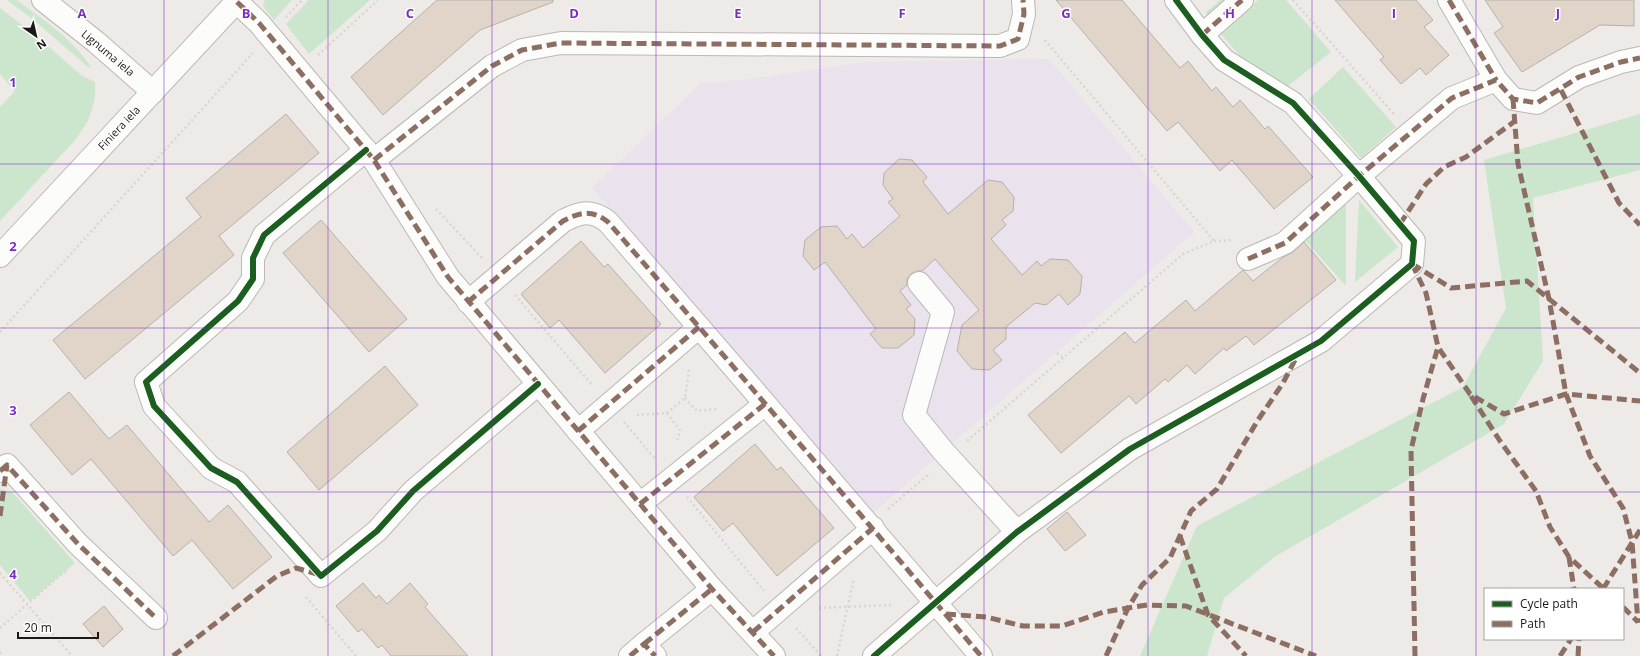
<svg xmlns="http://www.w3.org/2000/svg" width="1640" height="656" font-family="'Open Sans',sans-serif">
<rect width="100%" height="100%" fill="#eeeae7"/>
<!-- education -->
<path fill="#eae3ed" d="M 1049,59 L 1194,232 L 873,513 L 592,188 L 701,83 L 751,79 L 864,62 Z"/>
<!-- green -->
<g fill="#cbe6cc">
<path d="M 7,0 L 17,0 C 43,20 73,39 91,67 L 88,67 L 35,21 Z"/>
<path d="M 265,0 L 292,0 L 274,20 L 263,6 Z"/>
<path d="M 309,0 L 370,0 L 309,54 L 286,24 Z"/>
<path d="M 1220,0 L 1228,0 L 1209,16 L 1205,13 Z"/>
<path d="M 1258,0 L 1286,0 L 1331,52 L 1288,86 L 1241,57 L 1220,33 Z"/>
<path d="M 0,8 L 34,34 L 81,75 L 95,82 L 95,98 L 89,119 L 76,139 L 0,221 L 0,107 L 15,91 L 0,74 Z"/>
<path d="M 1343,67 L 1396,127 L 1361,158 L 1309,99 Z"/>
<path d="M 1640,114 L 1640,170 L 1533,198 L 1543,361 L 1504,424 L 1276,556 L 1224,598 L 1207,656 L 1140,656 L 1197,526 L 1463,387 L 1506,308 L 1484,160 Z"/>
<path d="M 1359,200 L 1398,247 L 1355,282 Z"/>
<path d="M 1346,203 L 1346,286 L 1305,240 Z"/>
<path d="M 0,489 L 12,492 L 75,563 L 30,601 L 0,565 Z"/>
</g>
<!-- building -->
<g fill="#e1d5ca" stroke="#b4b1ae">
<path d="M 437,0 L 553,0 L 553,2 L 480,30 L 383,115 L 351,77 Z"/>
<path d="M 1056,0 L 1122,0 L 1180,68 L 1188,61 L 1212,91 L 1216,87 L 1233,107 L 1240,100 L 1265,129 L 1268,126 L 1313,177 L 1274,209 L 1232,160 L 1220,171 L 1178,122 L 1167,131 Z"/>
<path d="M 1335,0 L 1416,0 L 1433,20 L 1424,27 L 1449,55 L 1426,75 L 1420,68 L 1401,84 L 1380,60 L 1384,57 Z"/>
<path d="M 1485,0 L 1634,0 L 1634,26 L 1600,25 L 1522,72 L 1494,33 L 1503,27 Z"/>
<path d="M 286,114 L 319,153 L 219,236 L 234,255 L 85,379 L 53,340 L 201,217 L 186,198 Z"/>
<path d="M 899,159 L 912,160 L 927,177 L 923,182 L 948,214 L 988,180 L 1002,182 L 1014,197 L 1013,211 L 1002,220 L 1006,225 L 991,239 L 1022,275 L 1037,261 L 1041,266 L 1050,259 L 1068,260 L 1082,276 L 1080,294 L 1068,305 L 1059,294 L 1046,305 L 1035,303 L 1006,327 L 1006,339 L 993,350 L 1002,360 L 989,370 L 972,369 L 957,351 L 962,325 L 979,310 L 935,259 L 922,271 L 917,271 L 911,274 L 907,279 L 907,285 L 900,291 L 911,305 L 906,309 L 915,319 L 914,335 L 898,348 L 882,348 L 870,334 L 876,329 L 825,262 L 814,270 L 803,256 L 805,240 L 821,227 L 837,226 L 847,239 L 852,234 L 863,248 L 900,216 L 888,202 L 893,199 L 883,185 L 884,173 Z"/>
<path d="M 321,220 L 407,319 L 369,352 L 283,253 Z"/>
<path d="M 581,241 L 604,267 L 608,264 L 661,324 L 605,373 L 559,320 L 550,328 L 521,294 Z"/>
<path d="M 1304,242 L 1336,280 L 1254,345 L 1246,336 L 1226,351 L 1224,348 L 1195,374 L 1187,365 L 1168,382 L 1165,379 L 1136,404 L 1129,396 L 1061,453 L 1028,415 L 1125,332 L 1135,343 L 1186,300 L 1195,311 L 1243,270 L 1253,281 L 1282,258 L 1293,252 Z"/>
<path d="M 385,366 L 418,405 L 319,490 L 287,452 Z"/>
<path d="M 69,392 L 109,439 L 127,425 L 209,522 L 228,505 L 272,557 L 233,589 L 192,540 L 173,556 L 91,459 L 72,475 L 30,425 Z"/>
<path d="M 755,444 L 777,470 L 781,467 L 834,528 L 777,576 L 733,523 L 723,531 L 694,497 Z"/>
<path d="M 1067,512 L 1086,535 L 1065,551 L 1047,529 Z"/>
<path d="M 363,583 L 376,598 L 379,595 L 387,604 L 410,583 L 428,604 L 425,607 L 468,656 L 391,656 L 382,645 L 378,648 L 362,629 L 358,632 L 336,606 Z"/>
<path d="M 104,606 L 123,629 L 103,647 L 83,624 Z"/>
</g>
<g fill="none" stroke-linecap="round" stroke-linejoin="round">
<!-- minor casing -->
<g stroke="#bbb8b6" stroke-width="24">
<g id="minor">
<path d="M 43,0 L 96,42 L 153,92"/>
<path d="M 1449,0 L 1496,80"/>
<path d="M 237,2 L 259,23 L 374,160 L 448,277 L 712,589 L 774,656"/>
<path d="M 1202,35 L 1242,0"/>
<path d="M 366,150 L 264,235 L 253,258 L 253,279 L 238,301 L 146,382 L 154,406 L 211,468 L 237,482 L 321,576 L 377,531 L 413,491 L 538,384"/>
<path d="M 374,160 L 492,66 L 522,50 L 561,43 L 1000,46 L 1018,39 L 1024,14 L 1023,0"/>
<path d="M 0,256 L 238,0"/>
<path d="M 1248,259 L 1285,243 L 1359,176 L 1452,98 L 1496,80 L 1513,99 L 1537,103 L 1579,77 L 1621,62 L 1640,58"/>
<path d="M 919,283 L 943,312 L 914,415 L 943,451 L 1017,532"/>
<path d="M 468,302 L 563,221 C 580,212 592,209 608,222 C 733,366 858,511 981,656"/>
<path d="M 578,431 L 699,327"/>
<path d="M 0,471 L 7,465 L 78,544 L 156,618"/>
<path d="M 640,504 L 765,404"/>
<path d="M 753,632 L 873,528"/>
<path d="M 644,644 L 712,589"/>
<path d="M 630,656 L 644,644 L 655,656"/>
<path d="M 874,656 L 1017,532 L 1130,449 L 1321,341 L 1412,264 L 1414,241 L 1359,176 L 1293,103 L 1224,60 L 1202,35 L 1176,0"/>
</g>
</g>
<!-- path -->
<g stroke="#d8d6d5" stroke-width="2.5" stroke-dasharray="2 3" stroke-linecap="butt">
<path d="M 1293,0 L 1394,114"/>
<path d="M 286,17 L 302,0"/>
<path d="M 318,55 L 378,0"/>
<path d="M 436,209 L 482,258"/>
<path d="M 1214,241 L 1231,240"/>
<path d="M 515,295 L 592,385"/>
<path d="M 0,332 L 253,53"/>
<path d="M 1057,353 L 1063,358"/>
<path d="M 685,398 L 697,411 L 717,409"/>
<path d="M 667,413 L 680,430 L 677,443"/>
<path d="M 637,415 L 667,413 L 685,398 L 689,370"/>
<path d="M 624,422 L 656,460"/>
<path d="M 967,441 L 1183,254 L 1214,241 L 1044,39"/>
<path d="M 687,497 L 764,591"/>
<path d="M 888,509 L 930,473"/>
<path d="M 0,573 L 72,656"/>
<path d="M 306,597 L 356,656"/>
<path d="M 819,608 L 894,605"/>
<path d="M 0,628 L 68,569"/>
<path d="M 796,628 L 821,656"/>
<path d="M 0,652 L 3,656"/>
<path d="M 837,656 L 854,578"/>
</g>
<!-- minor -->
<use href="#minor" stroke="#fcfcfb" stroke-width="22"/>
<!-- quiet -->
<g stroke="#8d6e63" stroke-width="5" stroke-dasharray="10 5" stroke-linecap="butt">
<path d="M 1449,0 L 1496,80"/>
<path d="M 237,2 L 259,23 L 374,160 L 448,277 L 712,589 L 774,656"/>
<path d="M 1202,35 L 1242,0"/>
<path d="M 1561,90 L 1619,203 L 1640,225"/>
<path d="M 1513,99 L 1518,164 L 1549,299 L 1566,394 L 1590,456 L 1623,508 L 1632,542 L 1638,623"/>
<path d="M 374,160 L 492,66 L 522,50 L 561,43 L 1000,46 L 1018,39 L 1024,14 L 1023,0"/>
<path d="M 1400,224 L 1426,184 L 1444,167 L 1466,157 L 1515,121"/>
<path d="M 1248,259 L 1285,243 L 1359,176 L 1452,98 L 1496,80 L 1513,99 L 1537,103 L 1579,77 L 1621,62 L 1640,58"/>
<path d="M 1412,264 L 1426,293 L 1438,347 L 1470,394 L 1504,414 L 1566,394 L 1640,401"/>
<path d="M 1412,264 L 1451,288 L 1527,281 L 1640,373"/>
<path d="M 468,302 L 563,221 C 580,212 592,209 608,222 C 733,366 858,511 981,656"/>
<path d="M 1471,396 L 1500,441 L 1536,491 L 1550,527 L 1569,557 L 1604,589"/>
<path d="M 578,431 L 699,327"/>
<path d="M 0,471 L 7,465 L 78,544 L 156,618"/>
<path d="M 640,504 L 765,404"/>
<path d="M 0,516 L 7,465"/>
<path d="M 1180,536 L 1208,615 L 1246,656"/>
<path d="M 1569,557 L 1574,589"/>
<path d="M 1603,589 L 1640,530"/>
<path d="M 1623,607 L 1638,622"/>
<path d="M 946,614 L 986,617 L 1023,626 L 1062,626 L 1104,612 L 1128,608 L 1147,605 L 1186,606 L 1316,656"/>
<path d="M 753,632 L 873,528"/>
<path d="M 644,644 L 712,589"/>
<path d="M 173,656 L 277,576 L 296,568 L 317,574"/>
<path d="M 630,656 L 644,644 L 655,656"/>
<path d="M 1106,656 L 1128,608 L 1142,585 L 1170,558 L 1191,511 L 1217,489 L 1258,420 L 1283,383 L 1297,356"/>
<path d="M 1415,656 L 1411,450 L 1423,399 L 1438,347"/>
<path d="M 1560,656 L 1571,639"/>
<path d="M 1578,656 L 1579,639"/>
</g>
<!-- cycleway casing -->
<g stroke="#fff" stroke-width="8">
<g id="cycleway">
<path d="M 366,150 L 264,235 L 253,258 L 253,279 L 238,301 L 146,382 L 154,406 L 211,468 L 237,482 L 321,576 L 377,531 L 413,491 L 538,384"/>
<path d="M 874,656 L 1017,532 L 1130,449 L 1321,341 L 1412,264 L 1414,241 L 1359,176 L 1293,103 L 1224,60 L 1202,35 L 1176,0"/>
</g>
</g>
<!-- cycleway -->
<use href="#cycleway" stroke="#1b5e20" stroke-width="6"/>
</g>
<!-- grid -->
<path fill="none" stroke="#7b2cbf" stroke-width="1" stroke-opacity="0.55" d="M 164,0 L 164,656M 328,0 L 328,656M 492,0 L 492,656M 656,0 L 656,656M 820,0 L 820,656M 984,0 L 984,656M 1148,0 L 1148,656M 1312,0 L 1312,656M 1476,0 L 1476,656M 0,164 L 1640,164M 0,328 L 1640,328M 0,492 L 1640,492"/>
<g text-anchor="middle" stroke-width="3" stroke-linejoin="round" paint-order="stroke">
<!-- street labels -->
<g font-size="11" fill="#1b1816" stroke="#fff">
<text transform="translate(108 53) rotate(40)" y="4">Lignuma iela</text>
<text transform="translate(119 128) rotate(-47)" y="4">Finiera iela</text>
</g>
</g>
<g font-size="13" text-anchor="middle" font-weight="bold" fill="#7b2cbf" stroke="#fff" stroke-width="3" stroke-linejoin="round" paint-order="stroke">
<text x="82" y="18">A</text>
<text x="246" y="18">B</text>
<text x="410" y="18">C</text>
<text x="574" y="18">D</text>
<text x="738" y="18">E</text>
<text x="902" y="18">F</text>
<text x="1066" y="18">G</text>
<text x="1230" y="18">H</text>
<text x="1394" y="18">I</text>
<text x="1558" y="18">J</text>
<text x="13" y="87">1</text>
<text x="13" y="251">2</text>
<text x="13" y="415">3</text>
<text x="13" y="579">4</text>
</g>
<!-- legend -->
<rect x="1484" y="588" width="140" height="52" fill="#ffffff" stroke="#a4a3a2"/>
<rect x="1492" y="601" width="20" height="6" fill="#1b5e20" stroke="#a4a3a2"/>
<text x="1520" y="608" font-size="12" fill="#1b1816">Cycle path</text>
<rect x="1492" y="621" width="20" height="6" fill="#8d6e63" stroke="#a4a3a2"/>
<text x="1520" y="628" font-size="12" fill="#1b1816">Path</text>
<!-- north arrow -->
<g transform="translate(36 36) rotate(146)" stroke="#ffffff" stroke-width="3" paint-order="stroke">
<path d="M0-3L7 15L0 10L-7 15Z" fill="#1b1816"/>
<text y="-6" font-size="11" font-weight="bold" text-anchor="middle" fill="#1b1816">N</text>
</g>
<!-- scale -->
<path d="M18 632v6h80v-6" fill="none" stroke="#1b1816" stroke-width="2"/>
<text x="24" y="632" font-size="12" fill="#1b1816" stroke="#ffffff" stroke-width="3" paint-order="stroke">20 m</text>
</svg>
